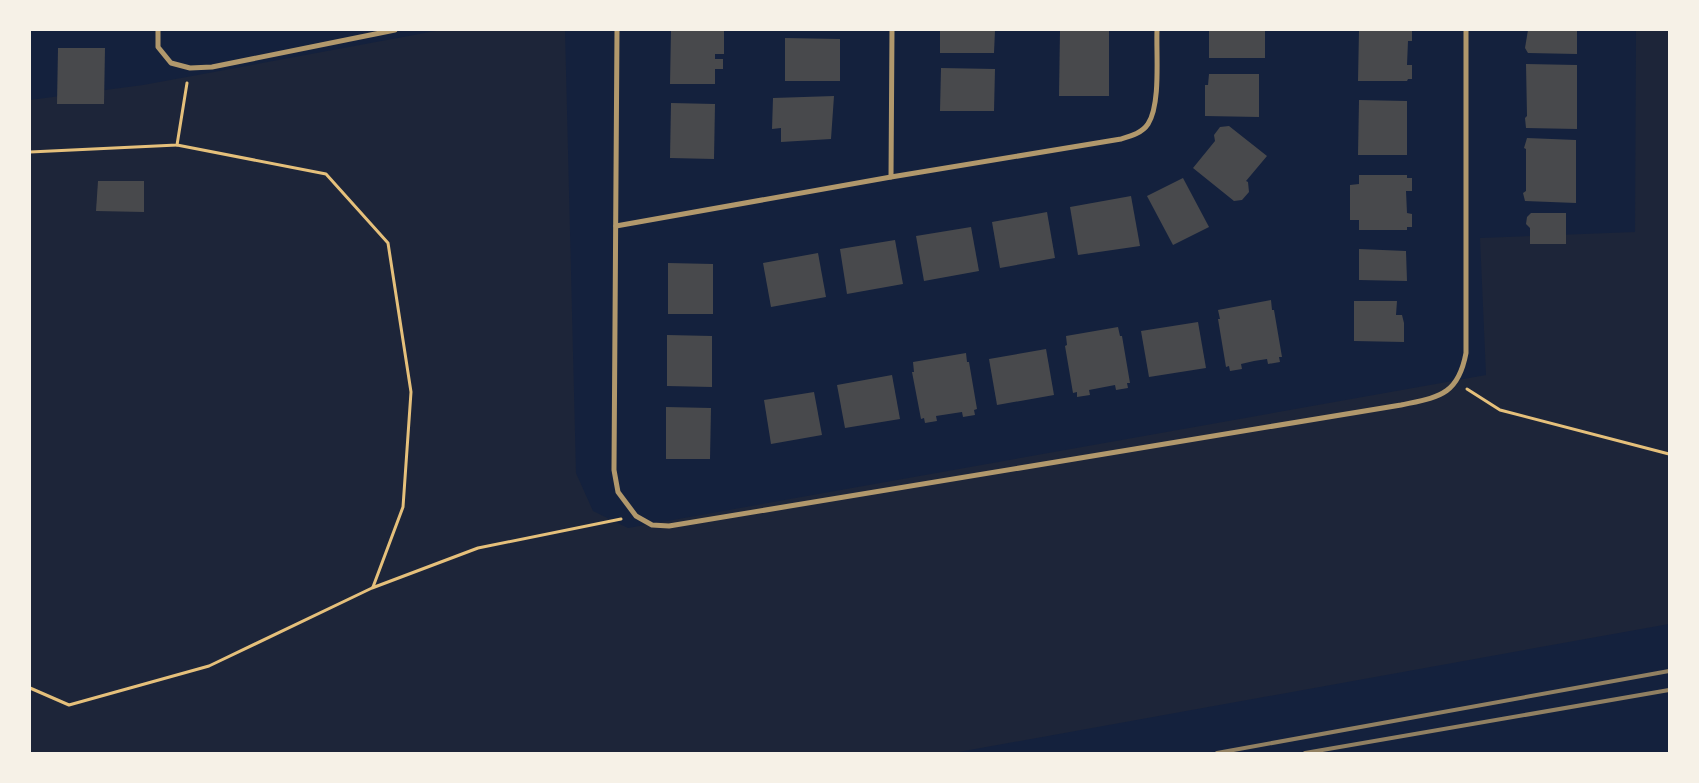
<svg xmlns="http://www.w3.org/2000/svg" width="1699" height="783" font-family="Raleway,sans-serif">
<rect width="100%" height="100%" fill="#14213d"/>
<!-- green -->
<path fill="#1d2539" d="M 441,30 L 565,30 L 576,473 L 593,511 L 628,528 L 1486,375 L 1480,238 L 1635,232 L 1636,30 L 1669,30 L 1669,624 L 953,753 L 30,753 L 30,100 L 143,85 Z"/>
<!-- building -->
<g fill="#48494c">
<path d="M 671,30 L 724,30 L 724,54 L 715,54 L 715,59 L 723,59 L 723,69 L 715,69 L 715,84 L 670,84 Z"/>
<path d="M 940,30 L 995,30 L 994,53 L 940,53 Z"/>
<path d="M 1060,30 L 1109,30 L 1109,96 L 1059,96 Z"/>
<rect x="1209" y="30" width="56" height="28"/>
<path d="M 1359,30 L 1412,30 L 1412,41 L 1408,41 L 1407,65 L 1412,65 L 1412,79 L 1408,79 L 1407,81 L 1358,81 Z"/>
<path d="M 1528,30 L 1577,30 L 1577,54 L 1528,53 L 1525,48 Z"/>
<path d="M 785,38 L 840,39 L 840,81 L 785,81 Z"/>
<path d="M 58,48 L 105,48 L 104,104 L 57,104 Z"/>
<path d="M 1526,64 L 1577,65 L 1577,129 L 1526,128 L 1525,118 L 1527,116 Z"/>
<path d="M 941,68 L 995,69 L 994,111 L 940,111 Z"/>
<path d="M 1209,74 L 1259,74 L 1259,117 L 1205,116 L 1205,85 L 1208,85 Z"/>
<path d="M 834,96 L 831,139 L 781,142 L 781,128 L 772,129 L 773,98 Z"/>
<path d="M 1359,100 L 1407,101 L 1407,155 L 1358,155 Z"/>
<path d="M 671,103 L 715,104 L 714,159 L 670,158 Z"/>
<path d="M 1229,126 L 1267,156 L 1246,181 L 1248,182 L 1249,192 L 1242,200 L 1234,201 L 1193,168 L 1215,141 L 1214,135 L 1220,127 Z"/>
<path d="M 1527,138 L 1576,140 L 1576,203 L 1525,201 L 1523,193 L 1526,191 L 1526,149 L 1524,148 Z"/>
<path d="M 1359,175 L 1407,175 L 1407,178 L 1412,178 L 1412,191 L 1406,191 L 1407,213 L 1412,214 L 1412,227 L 1407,227 L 1407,230 L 1359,230 L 1359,220 L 1350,220 L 1350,185 L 1359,184 Z"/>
<path d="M 1183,178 L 1209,227 L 1173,245 L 1147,196 Z"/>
<path d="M 98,181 L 144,181 L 144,212 L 96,211 Z"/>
<path d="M 1131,196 L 1140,246 L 1078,255 L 1070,207 Z"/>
<path d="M 1047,212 L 1055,258 L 1000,268 L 992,222 Z"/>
<path d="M 1531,213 L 1566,213 L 1566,244 L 1530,244 L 1530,228 L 1526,224 L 1527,217 Z"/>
<path d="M 971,227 L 979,271 L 924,281 L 916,236 Z"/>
<path d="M 895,240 L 903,284 L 847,294 L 840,249 Z"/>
<path d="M 1359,249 L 1406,251 L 1407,281 L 1359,280 Z"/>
<path d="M 818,253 L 826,297 L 771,307 L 763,263 Z"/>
<path d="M 668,263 L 713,264 L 713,314 L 668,314 Z"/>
<path d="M 1271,300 L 1272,310 L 1274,310 L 1282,357 L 1279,357 L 1280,362 L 1268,364 L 1267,359 L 1254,361 L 1241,364 L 1242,369 L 1230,371 L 1229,366 L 1226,367 L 1218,319 L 1220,319 L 1218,310 Z"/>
<path d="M 1354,301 L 1397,301 L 1396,315 L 1402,315 L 1404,323 L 1404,342 L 1354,341 Z"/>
<path d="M 1198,322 L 1206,368 L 1149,377 L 1141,331 Z"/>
<path d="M 1118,327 L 1120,336 L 1122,336 L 1130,383 L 1127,383 L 1128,388 L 1116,390 L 1115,385 L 1089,390 L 1090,395 L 1077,397 L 1077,392 L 1073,393 L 1065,346 L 1067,345 L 1066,336 Z"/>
<path d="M 667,335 L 712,336 L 712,387 L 667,386 Z"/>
<path d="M 1046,349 L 1054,395 L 997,405 L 989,359 Z"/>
<path d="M 966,353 L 967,362 L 969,362 L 977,409 L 974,410 L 975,415 L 963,417 L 962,412 L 936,416 L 937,421 L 925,423 L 924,418 L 921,419 L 912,372 L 914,372 L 913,362 Z"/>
<path d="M 892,375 L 900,419 L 845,428 L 837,385 Z"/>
<path d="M 814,392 L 822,435 L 771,444 L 764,400 Z"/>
<path d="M 666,407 L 711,408 L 710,459 L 666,459 Z"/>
</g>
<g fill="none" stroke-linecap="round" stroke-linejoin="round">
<!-- path -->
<g stroke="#e5c07b" stroke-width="3">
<path d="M 177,145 L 326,174 L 388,243 L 411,392 L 403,507 L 373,587"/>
<path d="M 30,152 L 177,145 L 187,83"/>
<path d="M 1467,389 L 1500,410 L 1669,454"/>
<path d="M 30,688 L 69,705 L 209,666 L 372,588 L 478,548 L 621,519"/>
</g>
<!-- minor -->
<g stroke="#b1986c" stroke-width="5">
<path d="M 158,30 L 158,47 L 171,63 L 190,68 L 212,67 L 395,30"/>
<path d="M 617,30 L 614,470 L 618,492 L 636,516 L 652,525 L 669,526 L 1401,405 C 1438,397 1458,396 1466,353 L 1466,30"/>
<path d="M 891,177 L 892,30"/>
<path d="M 616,226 L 891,177 L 1121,139 C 1131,136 1142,133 1148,124 C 1161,104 1156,54 1157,30"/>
</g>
<!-- rail -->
<g stroke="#918062" stroke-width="4">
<path d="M 1217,753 L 1669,671"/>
<path d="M 1305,753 L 1669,690"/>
</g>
</g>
<!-- border -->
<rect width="1699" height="783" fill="none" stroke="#f6f1e7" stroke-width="62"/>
</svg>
